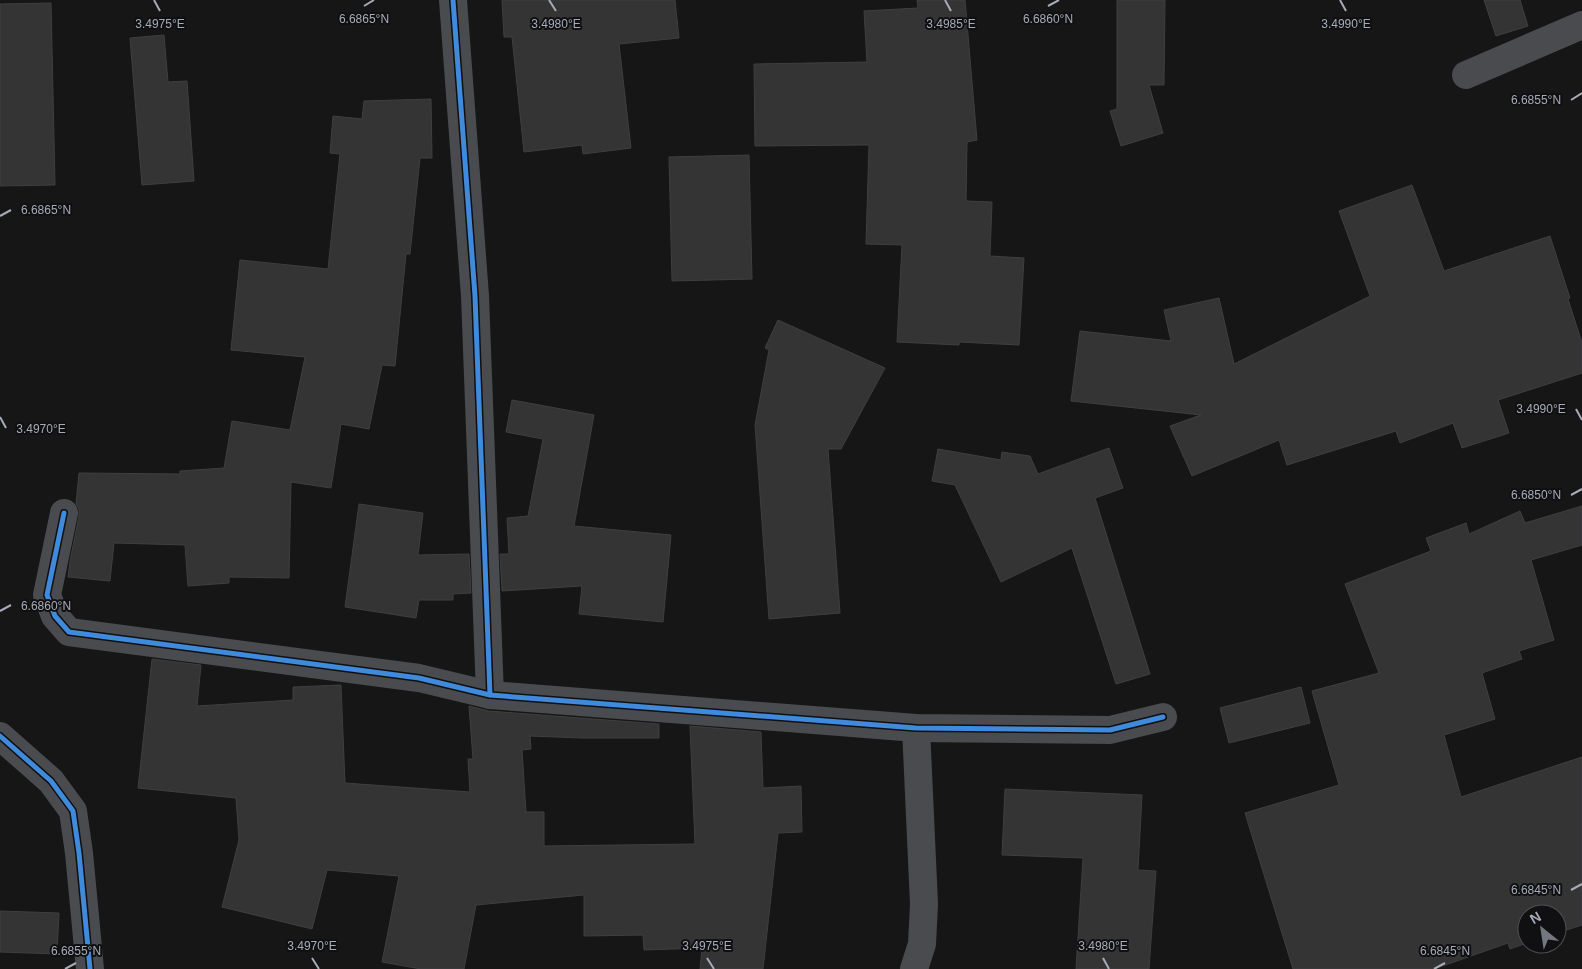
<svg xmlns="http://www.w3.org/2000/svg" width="1582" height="969" font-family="Arial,sans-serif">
<rect width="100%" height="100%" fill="#161616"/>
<!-- building -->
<g fill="#343435" stroke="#3e3f42">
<path d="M 502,0 L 675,0 L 679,38 L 619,44 L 631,148 L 583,154 L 582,145 L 524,152 L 512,37 L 504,37 Z"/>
<path d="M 917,0 L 965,0 L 977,140 L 967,142 L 966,201 L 992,202 L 990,256 L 1024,258 L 1019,345 L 959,342 L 959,345 L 897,342 L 902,245 L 866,244 L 869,145 L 755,146 L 754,64 L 867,62 L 864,11 L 918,8 Z"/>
<path d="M 1117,0 L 1165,0 L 1164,85 L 1149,85 L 1163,133 L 1121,146 L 1110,111 L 1117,109 Z"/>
<path d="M 1484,0 L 1520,0 L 1528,26 L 1496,36 Z"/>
<path d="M 51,3 L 55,185 L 0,186 L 0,4 Z"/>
<path d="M 164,35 L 168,82 L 187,81 L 194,181 L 142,185 L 130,38 Z"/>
<path d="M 431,99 L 432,158 L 420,158 L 410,254 L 406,254 L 395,366 L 382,365 L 369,429 L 341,424 L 331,488 L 291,482 L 289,578 L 229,577 L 229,583 L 188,586 L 185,545 L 114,543 L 110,581 L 68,577 L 70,561 L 79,516 L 79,509 L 76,504 L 79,473 L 180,474 L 180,471 L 224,468 L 232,421 L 290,430 L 305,357 L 231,350 L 240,260 L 328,269 L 340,154 L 330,153 L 333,116 L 362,119 L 364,101 Z"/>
<path d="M 749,155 L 752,279 L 672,281 L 669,157 Z"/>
<path d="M 1412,185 L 1444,271 L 1550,236 L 1570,298 L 1568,299 L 1582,343 L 1582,373 L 1498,400 L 1509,433 L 1462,448 L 1453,423 L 1400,443 L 1396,431 L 1287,465 L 1279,440 L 1192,476 L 1170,426 L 1201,415 L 1071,401 L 1080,331 L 1171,341 L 1164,310 L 1219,298 L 1234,364 L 1370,296 L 1339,211 Z"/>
<path d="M 778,320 L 885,368 L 841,449 L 828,449 L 840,613 L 769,619 L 755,425 L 769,350 L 765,348 Z"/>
<path d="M 512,400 L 594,415 L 574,526 L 671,535 L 663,622 L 579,614 L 582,586 L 502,591 L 500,554 L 509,554 L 507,518 L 528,516 L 543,439 L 506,432 Z"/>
<path d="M 1109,448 L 1123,488 L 1095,498 L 1150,674 L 1116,684 L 1072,548 L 1001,582 L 955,485 L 932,481 L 938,449 L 1001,460 L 1002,452 L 1030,456 L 1038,474 Z"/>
<path d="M 359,504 L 423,513 L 418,555 L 469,554 L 471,593 L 453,594 L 453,600 L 419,600 L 416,618 L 345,607 Z"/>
<path d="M 1582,506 L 1582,545 L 1531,560 L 1554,640 L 1519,651 L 1522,659 L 1482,673 L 1495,719 L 1444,735 L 1461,797 L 1582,757 L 1582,925 L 1557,933 L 1557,914 L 1527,914 L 1527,943 L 1510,949 L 1508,943 L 1434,969 L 1293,969 L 1245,813 L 1339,785 L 1312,691 L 1379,673 L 1345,584 L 1431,551 L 1426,538 L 1466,523 L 1469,534 L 1520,511 L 1525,523 Z"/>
<path d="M 152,659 L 201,665 L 197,706 L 293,700 L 293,687 L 341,685 L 345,783 L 470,792 L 468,759 L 473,759 L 469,706 L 489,711 L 659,724 L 659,738 L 582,738 L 530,736 L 531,749 L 522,750 L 526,812 L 544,812 L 544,846 L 695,844 L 690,726 L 761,732 L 763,788 L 801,786 L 802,832 L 778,833 L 763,969 L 700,969 L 702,948 L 644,950 L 643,935 L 584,936 L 584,895 L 476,905 L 464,969 L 421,969 L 382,962 L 399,876 L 327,870 L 312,929 L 222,907 L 239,840 L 236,798 L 138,788 Z"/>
<path d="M 1301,687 L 1310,723 L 1229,743 L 1220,708 Z"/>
<path d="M 1005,789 L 1142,795 L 1138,870 L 1156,871 L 1149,969 L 1076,969 L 1083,858 L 1002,855 Z"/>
<path d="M 0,911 L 59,913 L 57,954 L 0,952 Z"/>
</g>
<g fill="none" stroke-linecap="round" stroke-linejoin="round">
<!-- street -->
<g stroke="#4a4b4f" stroke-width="28">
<path d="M 453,0 L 475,296 L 490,695"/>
<path d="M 1466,75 L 1582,25"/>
<path d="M 64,513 L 47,595 L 55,616 L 69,632 L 419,678 L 490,695 L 916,728 L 1110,730 L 1163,717"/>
<path d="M 0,736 L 51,781 L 73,811 L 79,853 L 90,969"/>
<path d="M 914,969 L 922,944 L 924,904 L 916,728"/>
</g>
<!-- cycleway casing -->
<g stroke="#101012" stroke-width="8">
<g id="cycleway">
<path d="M 453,0 L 475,296 L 490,695"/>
<path d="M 64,513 L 47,595 L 55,616 L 69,632 L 419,678 L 490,695 L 916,728 L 1110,730 L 1163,717"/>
<path d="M 0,736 L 51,781 L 73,811 L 79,853 L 90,969"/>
</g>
</g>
<!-- cycleway -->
<use href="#cycleway" stroke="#408adc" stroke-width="5"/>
</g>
<!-- ticks -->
<path fill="none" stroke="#a6abb7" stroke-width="2" d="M 154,0 L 160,11M 549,0 L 556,11M 945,0 L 951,11M 1340,0 L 1346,11M 364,6 L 374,0M 1048,6 L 1059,0M 1571,100 L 1582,93M 0,216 L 11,210M 1576,409 L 1582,420M 0,417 L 6,428M 1571,495 L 1582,489M 0,611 L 11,605M 1571,890 L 1582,884M 312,958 L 319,969M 707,958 L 714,969M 1103,958 L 1109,969M 65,969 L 76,963M 1434,969 L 1445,963"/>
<g font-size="12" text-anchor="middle" fill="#a6abb7" stroke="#101012" stroke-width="4" stroke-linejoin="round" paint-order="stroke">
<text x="364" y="23">6.6865°N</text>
<text x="1048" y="23">6.6860°N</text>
<text x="160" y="28">3.4975°E</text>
<text x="556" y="28">3.4980°E</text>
<text x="951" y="28">3.4985°E</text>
<text x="1346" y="28">3.4990°E</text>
<text x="1536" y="104">6.6855°N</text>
<text x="46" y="214">6.6865°N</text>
<text x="1541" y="413">3.4990°E</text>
<text x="41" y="433">3.4970°E</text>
<text x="1536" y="499">6.6850°N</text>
<text x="46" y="610">6.6860°N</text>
<text x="1536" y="894">6.6845°N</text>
<text x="312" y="950">3.4970°E</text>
<text x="707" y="950">3.4975°E</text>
<text x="1103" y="950">3.4980°E</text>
<text x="76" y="955">6.6855°N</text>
<text x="1445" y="955">6.6845°N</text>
</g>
<!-- north arrow -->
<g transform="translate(1542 929) rotate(330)"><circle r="24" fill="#101012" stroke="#4c4e54"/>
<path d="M0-4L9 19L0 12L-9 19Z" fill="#74777f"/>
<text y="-8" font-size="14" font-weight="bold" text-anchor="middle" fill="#a6abb7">N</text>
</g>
</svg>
